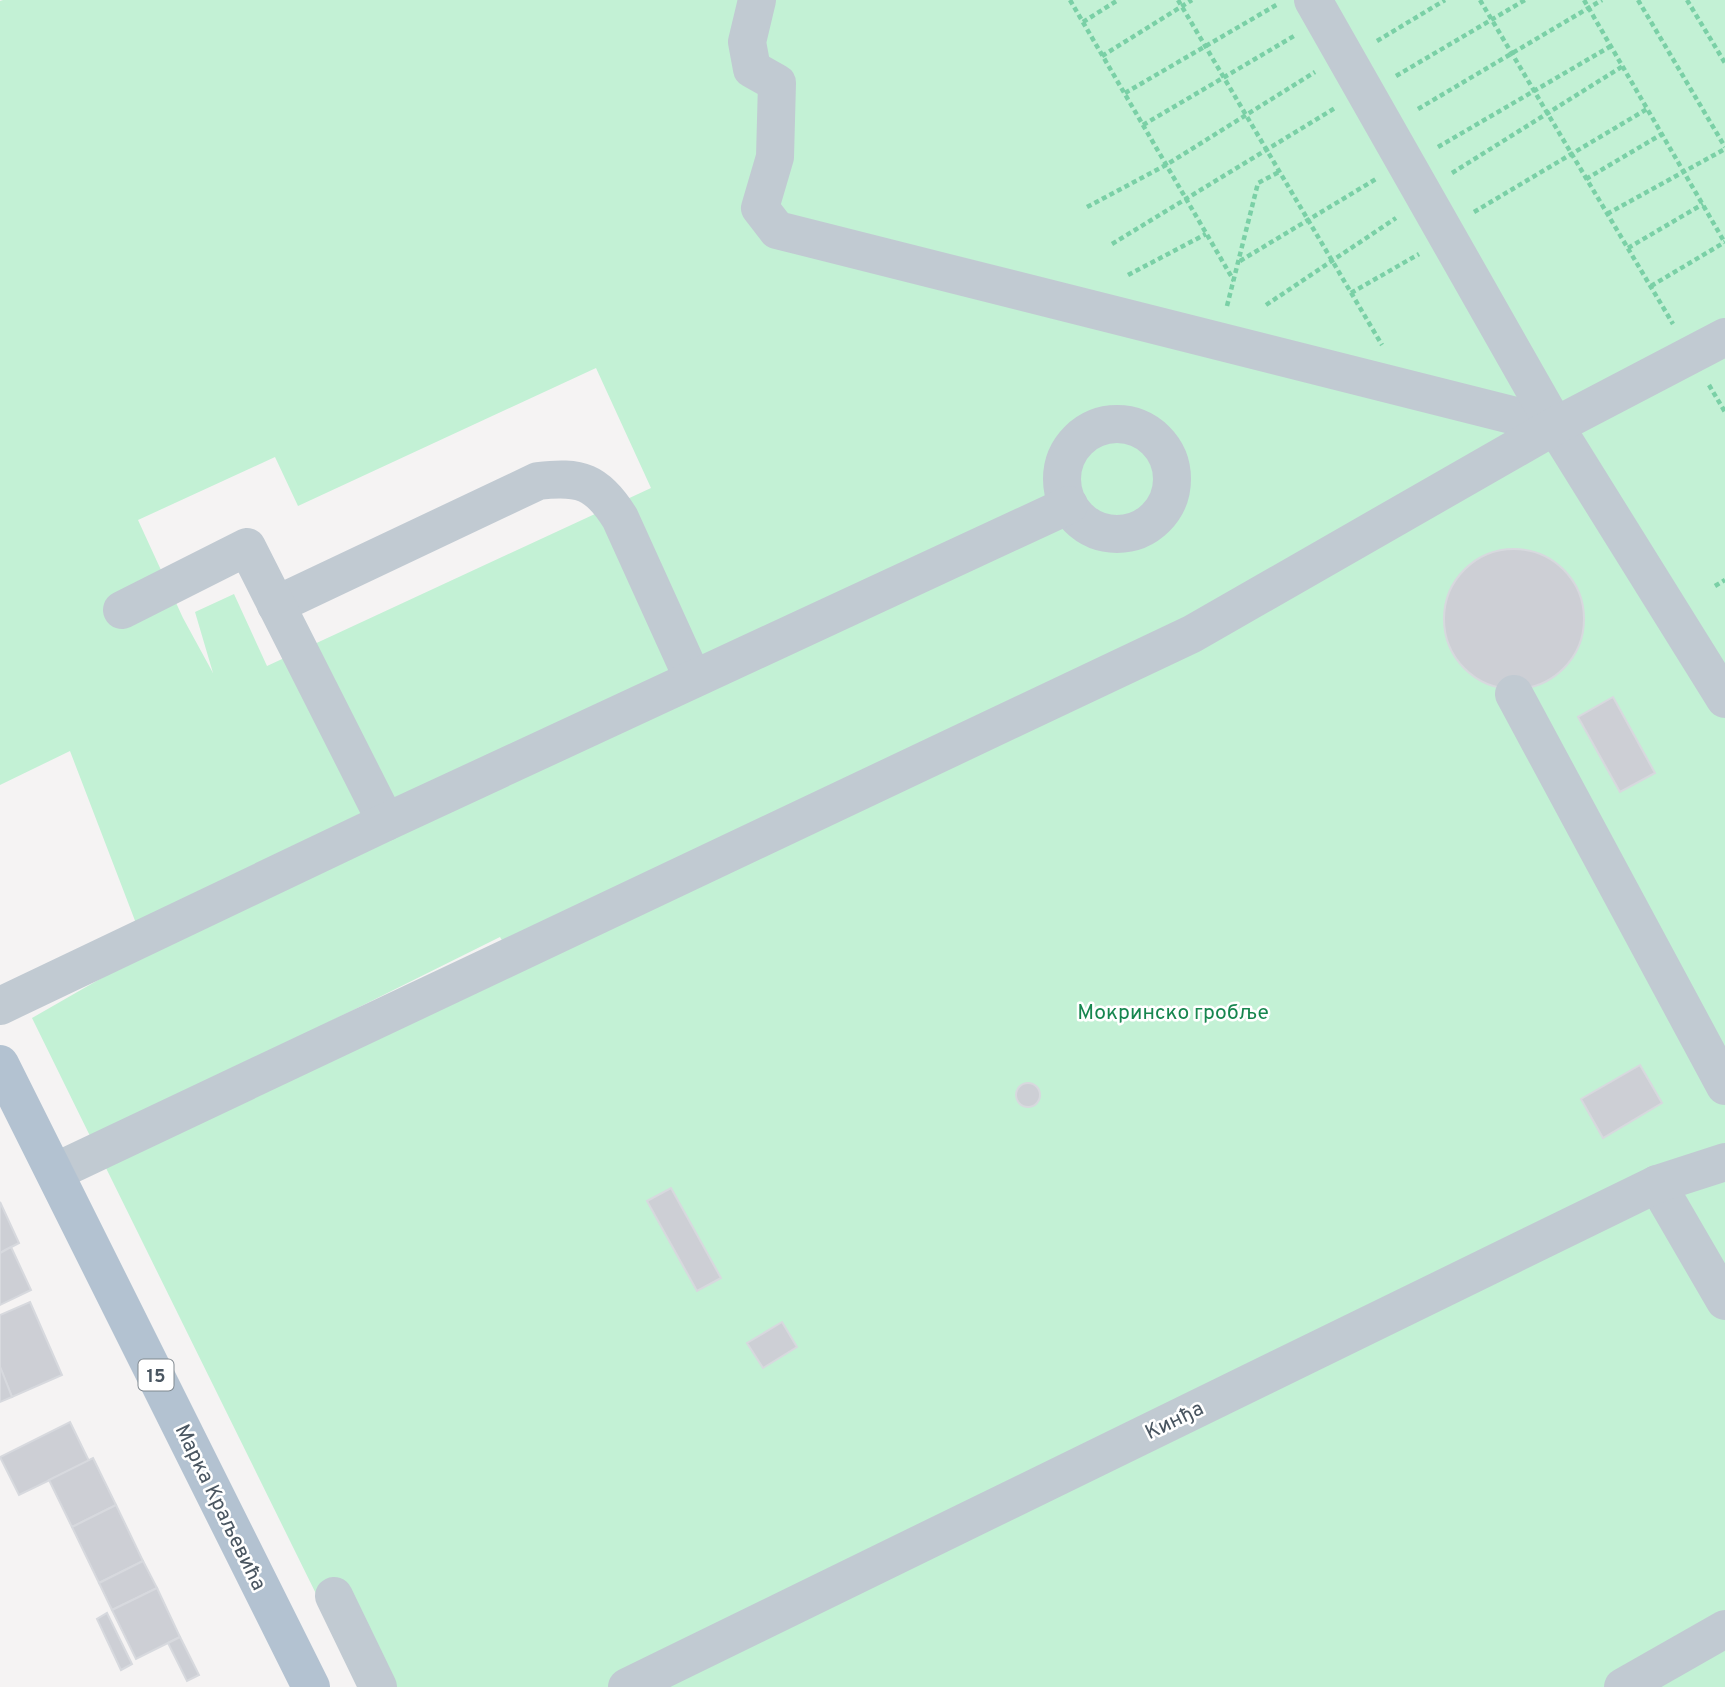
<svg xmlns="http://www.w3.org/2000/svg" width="1725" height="1687" font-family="Overpass,sans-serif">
<rect width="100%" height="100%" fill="#f5f3f3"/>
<!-- green -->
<path fill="#c3f1d5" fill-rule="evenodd" d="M 3,0 L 1725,0 L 1725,1687 L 362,1687 L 105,1166 L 518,968 L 500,937 L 92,1140 L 32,1018 L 147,952 L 70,751 L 0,785 L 0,1 ZM 596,368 L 651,488 L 267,666 L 234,594 L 195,612 L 213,673 L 183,618 L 138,520 L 275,457 L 298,506 Z"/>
<!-- building -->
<g fill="#cdcfd5" stroke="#d7d9de" stroke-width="2">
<circle cx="1514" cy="619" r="70"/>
<path d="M 1613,697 L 1655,773 L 1620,792 L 1578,717 Z"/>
<path d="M 1640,1065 L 1662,1103 L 1603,1138 L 1581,1099 Z"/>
<circle cx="1028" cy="1095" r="12"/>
<path d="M 671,1188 L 721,1278 L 697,1291 L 647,1201 Z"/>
<path d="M 0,1202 L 19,1243 L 0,1253 Z"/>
<path d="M 11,1247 L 31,1290 L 0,1305 L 0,1253 Z"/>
<path d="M 30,1302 L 62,1375 L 12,1397 L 0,1367 L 0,1315 Z"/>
<path d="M 782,1322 L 797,1347 L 763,1368 L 747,1343 Z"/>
<path d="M 1,1369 L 12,1397 L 0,1402 L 0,1370 Z"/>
<path d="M 70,1422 L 89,1461 L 19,1495 L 0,1457 Z"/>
<path d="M 93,1458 L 116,1505 L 72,1527 L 49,1480 Z"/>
<path d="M 116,1505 L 143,1561 L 99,1583 L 72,1527 Z"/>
<path d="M 143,1561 L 157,1588 L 112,1610 L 99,1583 Z"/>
<path d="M 157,1588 L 180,1637 L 136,1659 L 112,1610 Z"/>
<path d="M 107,1613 L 132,1664 L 121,1670 L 97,1619 Z"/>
<path d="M 180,1637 L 199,1675 L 187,1681 L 168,1643 Z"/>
</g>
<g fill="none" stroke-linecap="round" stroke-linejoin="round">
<!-- path -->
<g stroke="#7ad0a6" stroke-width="4.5" stroke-dasharray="5 3.5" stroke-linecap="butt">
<path d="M 1070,0 L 1234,281"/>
<path d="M 1178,0 L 1382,345"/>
<path d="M 1480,0 L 1673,324"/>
<path d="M 1584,0 L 1725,243"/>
<path d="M 1638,0 L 1725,147"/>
<path d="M 1687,0 L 1725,63"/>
<path d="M 1083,22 L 1118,0"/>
<path d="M 1377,41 L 1445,0"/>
<path d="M 1102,56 L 1192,0"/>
<path d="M 1396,76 L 1525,0"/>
<path d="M 1125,93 L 1278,4"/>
<path d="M 1418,109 L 1602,0"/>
<path d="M 1143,125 L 1294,36"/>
<path d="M 1438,147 L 1611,46"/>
<path d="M 1452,173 L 1623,66"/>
<path d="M 1586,179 L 1662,134"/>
<path d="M 1087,207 L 1166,165 L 1315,72"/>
<path d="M 1474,212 L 1647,109"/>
<path d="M 1607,214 L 1725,149"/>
<path d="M 1112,244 L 1335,108"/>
<path d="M 1628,248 L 1703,204"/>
<path d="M 1240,261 L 1376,179"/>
<path d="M 1128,275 L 1206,234"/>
<path d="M 1651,286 L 1725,242"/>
<path d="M 1351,293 L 1419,254"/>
<path d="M 1266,305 L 1396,218"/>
<path d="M 1227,306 L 1258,183 L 1279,172"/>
<path d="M 1709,385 L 1725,412"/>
<path d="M 1715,586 L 1725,580"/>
</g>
<!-- minor -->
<g stroke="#c1cad2" stroke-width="38">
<path d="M 757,0 L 747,42 L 752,69 L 777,83 L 775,157 L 760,208 L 777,230 L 1555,426"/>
<path d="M 1313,0 L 1555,426 L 1725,699"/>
<circle cx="1117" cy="479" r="55"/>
<path d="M 276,605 L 538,481 C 580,476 597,481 620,518 L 693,679"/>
<path d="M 122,610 L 247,547 L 386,822"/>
<path d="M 1514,694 L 1725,1086"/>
<path d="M 0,1006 L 386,822 L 1069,505"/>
<path d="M 55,1172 L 1192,634 L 1555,426 L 1725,337"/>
<path d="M 1657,1184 L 1725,1301"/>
<path d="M 334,1596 L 378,1687"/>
<path d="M 627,1687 L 1657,1184 L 1725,1162"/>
<path d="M 1623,1687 L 1725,1629"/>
</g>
<!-- major -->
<path stroke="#b3c2d1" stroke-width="38" d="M 0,1064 L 311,1687"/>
</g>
<g text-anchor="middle" stroke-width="5" stroke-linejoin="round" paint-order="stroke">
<!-- shield labels -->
<rect fill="#fff" stroke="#808990" stroke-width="2" x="138.5" y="1359.5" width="35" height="31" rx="5"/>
<g font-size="19" font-weight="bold" fill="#4a5661">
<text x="156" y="1382">15</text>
</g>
<!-- park labels -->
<g font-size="21" fill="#17864f" stroke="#fff">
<text x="1173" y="1019">Мокринско гробље</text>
</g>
<!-- street labels -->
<g font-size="21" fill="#4a5661" stroke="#fff">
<text transform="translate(1174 1420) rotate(-26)" y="7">Кинђа</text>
<text transform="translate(221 1507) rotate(64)" y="7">Марка Краљевића</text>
</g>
</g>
</svg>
